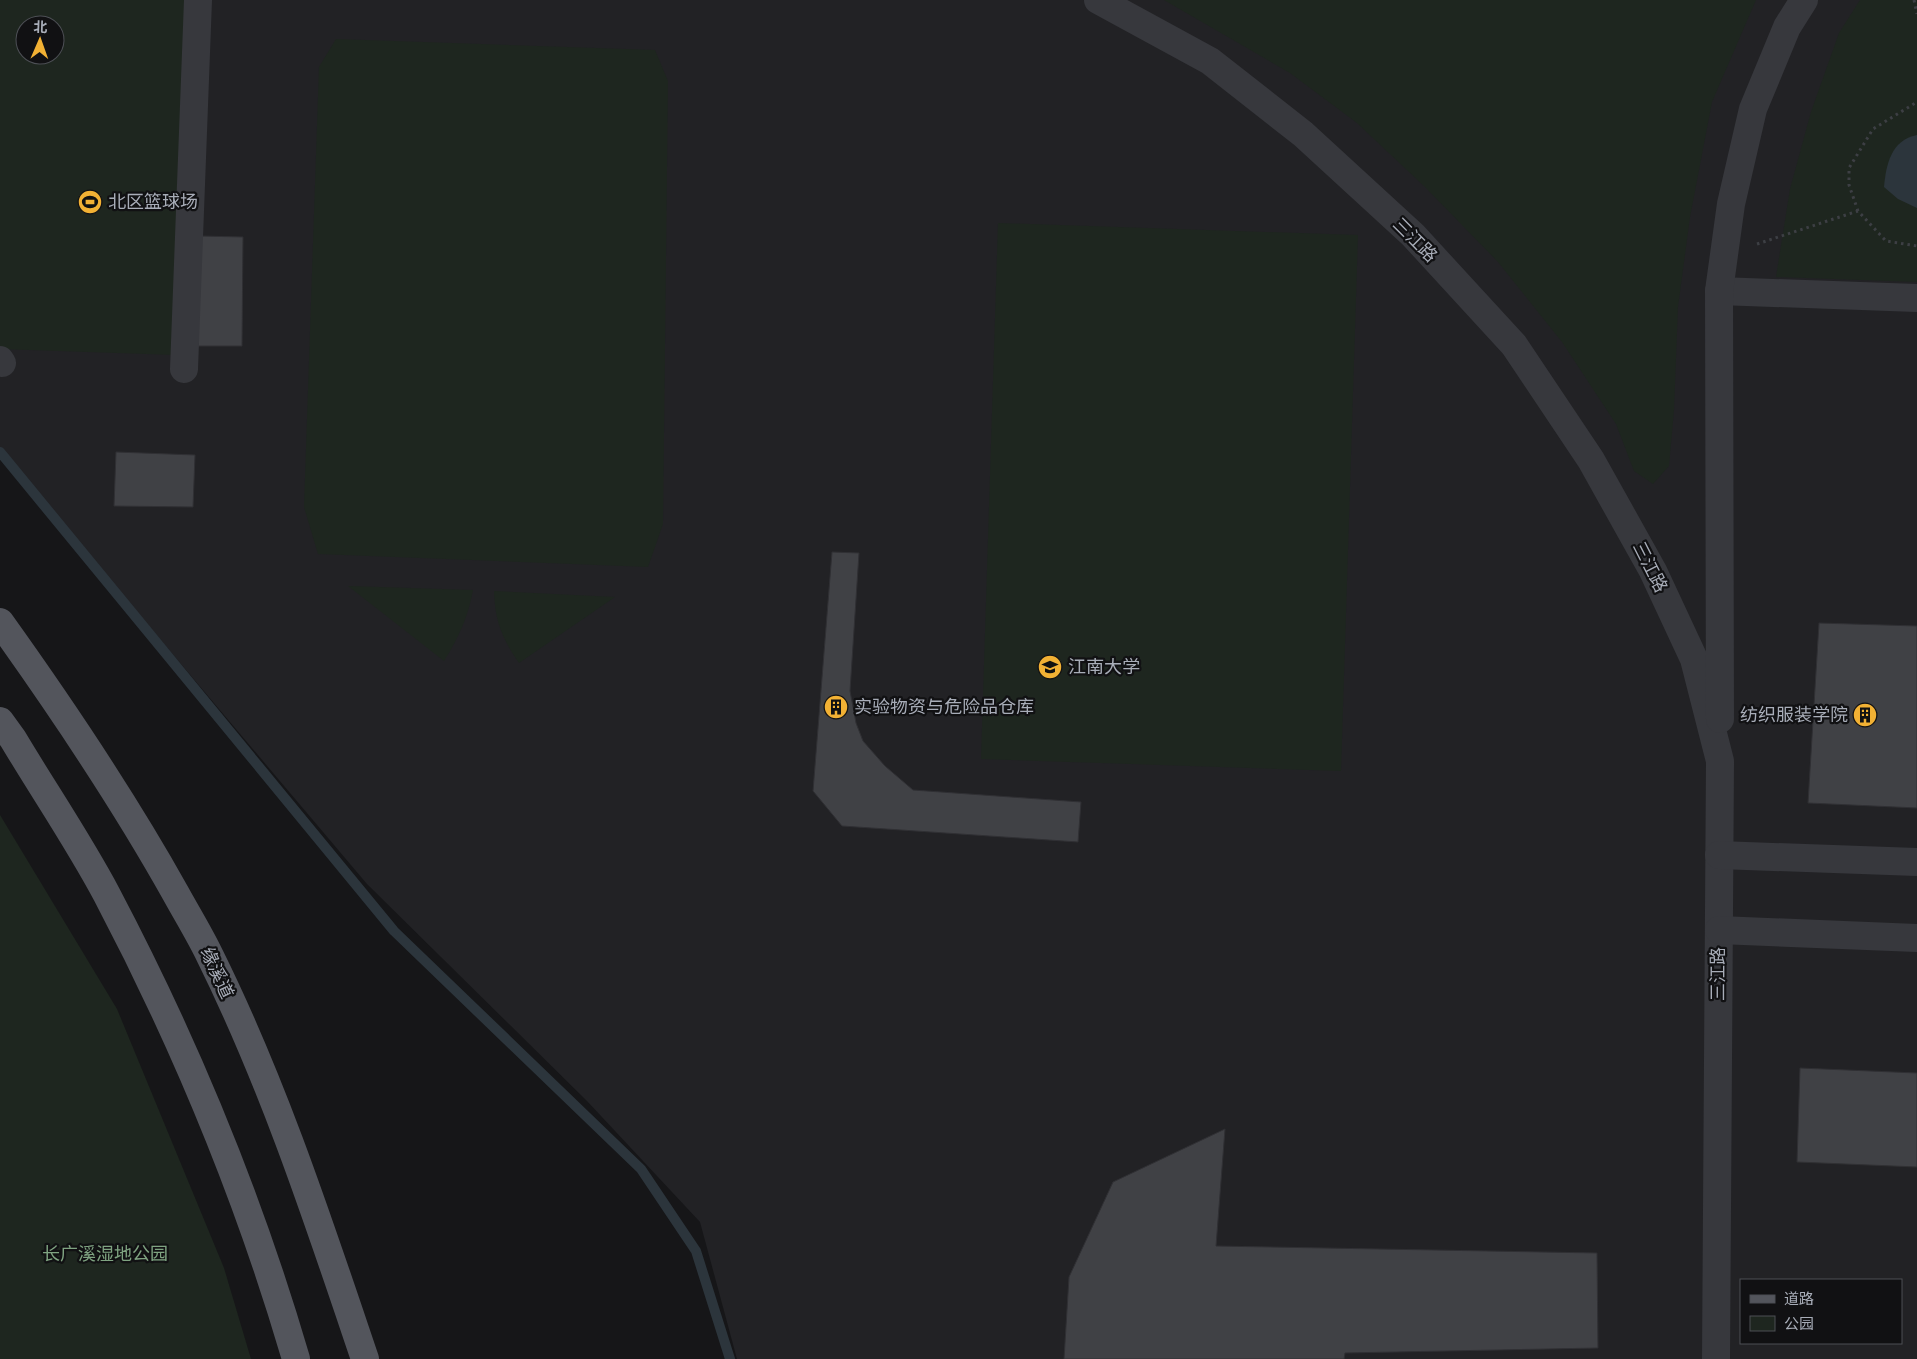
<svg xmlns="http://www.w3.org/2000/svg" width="1917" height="1359" font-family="'IBM Plex Sans','Noto Sans SC',sans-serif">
<rect width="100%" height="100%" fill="#161618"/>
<!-- built -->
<path fill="#222225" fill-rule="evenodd" d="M 0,0 L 1917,0 L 1917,1359 L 737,1359 L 700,1222 L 587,1101 L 367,884 L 0,450 ZM 25,25 L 55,25 L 55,55 L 25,55 ZM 1741,1280 L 1901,1280 L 1901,1343 L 1741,1343 Z"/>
<!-- green -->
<g fill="#1e261f" fill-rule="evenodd">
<path d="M 0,0 L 187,0 L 175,355 L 0,349 ZM 25,25 L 55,25 L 55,55 L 25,55 Z"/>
<path d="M 1164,0 L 1756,0 L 1712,102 L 1690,217 L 1678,307 L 1674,410 L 1669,466 L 1653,484 L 1634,471 L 1616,424 L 1562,342 L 1498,262 L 1425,187 L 1357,123 L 1290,73 Z"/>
<path d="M 1860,0 L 1917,0 L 1917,282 L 1776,277 L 1790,189 L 1811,112 L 1839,33 Z"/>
<path d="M 336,39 L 655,50 L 668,81 L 663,524 L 648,567 L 318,554 L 304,507 L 319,67 Z"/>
<path d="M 998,223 L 1358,235 L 1341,771 L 981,759 Z"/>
<path d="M 348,586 L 473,590 C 468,617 459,637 444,661 Z"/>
<path d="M 494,591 L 615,597 L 519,663 C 502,638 495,622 494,591 Z"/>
<path d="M 0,815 L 117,1009 L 224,1268 L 251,1359 L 0,1359 Z"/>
</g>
<!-- water -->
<path fill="#2c353c" d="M 1917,135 L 1917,208 L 1898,199 L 1884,187 C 1886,165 1891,140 1917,135 Z"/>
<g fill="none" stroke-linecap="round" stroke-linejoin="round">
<!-- stream -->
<path stroke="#2c353c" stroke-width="10" d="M 0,452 L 394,931 L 641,1169 L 696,1251 L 730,1359"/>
</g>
<!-- building -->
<g fill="#404145" stroke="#303034">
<path d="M 200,236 L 243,237 L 242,346 L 198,346 Z"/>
<path d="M 116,452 L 195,455 L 193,507 L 114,506 Z"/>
<path d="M 832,552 L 859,553 L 850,691 L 856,723 L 863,741 L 885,766 L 913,790 L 1081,802 L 1078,842 L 842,826 L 813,791 Z"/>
<path d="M 1819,623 L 1917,626 L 1917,808 L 1808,803 Z"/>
<path d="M 1800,1068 L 1917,1073 L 1917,1167 L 1797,1162 Z"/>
<path d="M 1225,1129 L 1216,1246 L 1597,1253 L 1598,1348 L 1345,1353 L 1344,1359 L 1064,1359 L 1069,1277 L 1113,1182 Z"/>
</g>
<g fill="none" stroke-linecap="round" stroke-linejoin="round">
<!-- path -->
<g stroke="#3d3f44" stroke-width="3" stroke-dasharray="2.5 4" stroke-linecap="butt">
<path d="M 1914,0 L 1917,14"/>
<path d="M 1858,211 L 1849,185 L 1849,168 L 1873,129 L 1917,102"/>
<path d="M 1757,244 L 1858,211 L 1886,241 L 1917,246"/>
</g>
<!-- minor -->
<g stroke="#37383d" stroke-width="28">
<path d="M 1098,0 L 1210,61 L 1303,134 L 1413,235 L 1514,345 L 1591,460 L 1653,571 L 1694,659 L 1720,761 L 1716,1359"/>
<path d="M 1719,291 L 1917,298"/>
<path d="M 0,360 L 2,363"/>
<path d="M 184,369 L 198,0"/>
<path d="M 1720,719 L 1719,291 L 1731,204 L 1753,109 L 1787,27 L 1804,0"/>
<path d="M 1719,855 L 1917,862"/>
<path d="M 1719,930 L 1917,938"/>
</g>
<!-- major -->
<g stroke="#53555c" stroke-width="28">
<path d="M 0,622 C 63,710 123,799 176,894 C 187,914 200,935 210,956 C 274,1085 319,1223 365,1359"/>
<path d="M 0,721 L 13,739 C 44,791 79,842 107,895 C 185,1043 249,1198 296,1359"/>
</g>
</g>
<!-- icons -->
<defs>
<g id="stadium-disc" transform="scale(1.25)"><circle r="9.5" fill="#f2b134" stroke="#111113"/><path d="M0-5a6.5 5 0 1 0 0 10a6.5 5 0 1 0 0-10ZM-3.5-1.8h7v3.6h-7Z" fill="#111"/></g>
<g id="university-disc" transform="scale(1.25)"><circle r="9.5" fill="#f2b134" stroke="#111113"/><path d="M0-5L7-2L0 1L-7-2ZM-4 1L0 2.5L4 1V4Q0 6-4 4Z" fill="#111"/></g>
<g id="building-disc" transform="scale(1.25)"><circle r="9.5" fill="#f2b134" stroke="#111113"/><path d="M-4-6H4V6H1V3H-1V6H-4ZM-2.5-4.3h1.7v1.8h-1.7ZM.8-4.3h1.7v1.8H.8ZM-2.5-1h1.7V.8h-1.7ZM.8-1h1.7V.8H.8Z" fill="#111"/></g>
</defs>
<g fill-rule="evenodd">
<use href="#stadium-disc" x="90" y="202"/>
<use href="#university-disc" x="1050" y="667"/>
<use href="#building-disc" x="836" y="707"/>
<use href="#building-disc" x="1865" y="715"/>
</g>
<g text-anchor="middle" stroke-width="4.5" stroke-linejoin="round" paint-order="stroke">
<!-- poi labels -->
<g font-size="18" fill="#a8adb8" stroke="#111113" text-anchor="start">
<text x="108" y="208">北区篮球场</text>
<text x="1068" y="673">江南大学</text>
<text x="854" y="713">实验物资与危险品仓库</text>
<text x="1848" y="721" text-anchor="end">纺织服装学院</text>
</g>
<!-- street labels -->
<g font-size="18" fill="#a8adb8" stroke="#111113">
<text transform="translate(1415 240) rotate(45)" y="6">三江路</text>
<text transform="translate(1650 567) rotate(63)" y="6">三江路</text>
<text transform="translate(217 973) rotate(65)" y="6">缘溪道</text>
<text transform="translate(1718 974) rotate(-90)" y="6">三江路</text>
</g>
<!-- park labels -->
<g font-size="18" fill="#7fa381" stroke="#111113">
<text x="105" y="1260">长广溪湿地公园</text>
</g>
</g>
<!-- legend -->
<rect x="1740" y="1279" width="162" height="65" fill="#111113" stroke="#4d4f55"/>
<rect x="1750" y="1295" width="25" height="8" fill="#53555c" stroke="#4d4f55"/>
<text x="1784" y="1304" font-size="15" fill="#a8adb8">道路</text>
<rect x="1750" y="1316" width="25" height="15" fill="#1e261f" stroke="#4d4f55"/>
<text x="1784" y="1329" font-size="15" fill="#a8adb8">公园</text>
<!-- north arrow -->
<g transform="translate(40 40) rotate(2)"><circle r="24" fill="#111113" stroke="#4d4f55"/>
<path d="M0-4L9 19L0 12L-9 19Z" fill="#f2b134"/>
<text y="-8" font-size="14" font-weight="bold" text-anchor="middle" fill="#a8adb8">北</text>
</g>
</svg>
